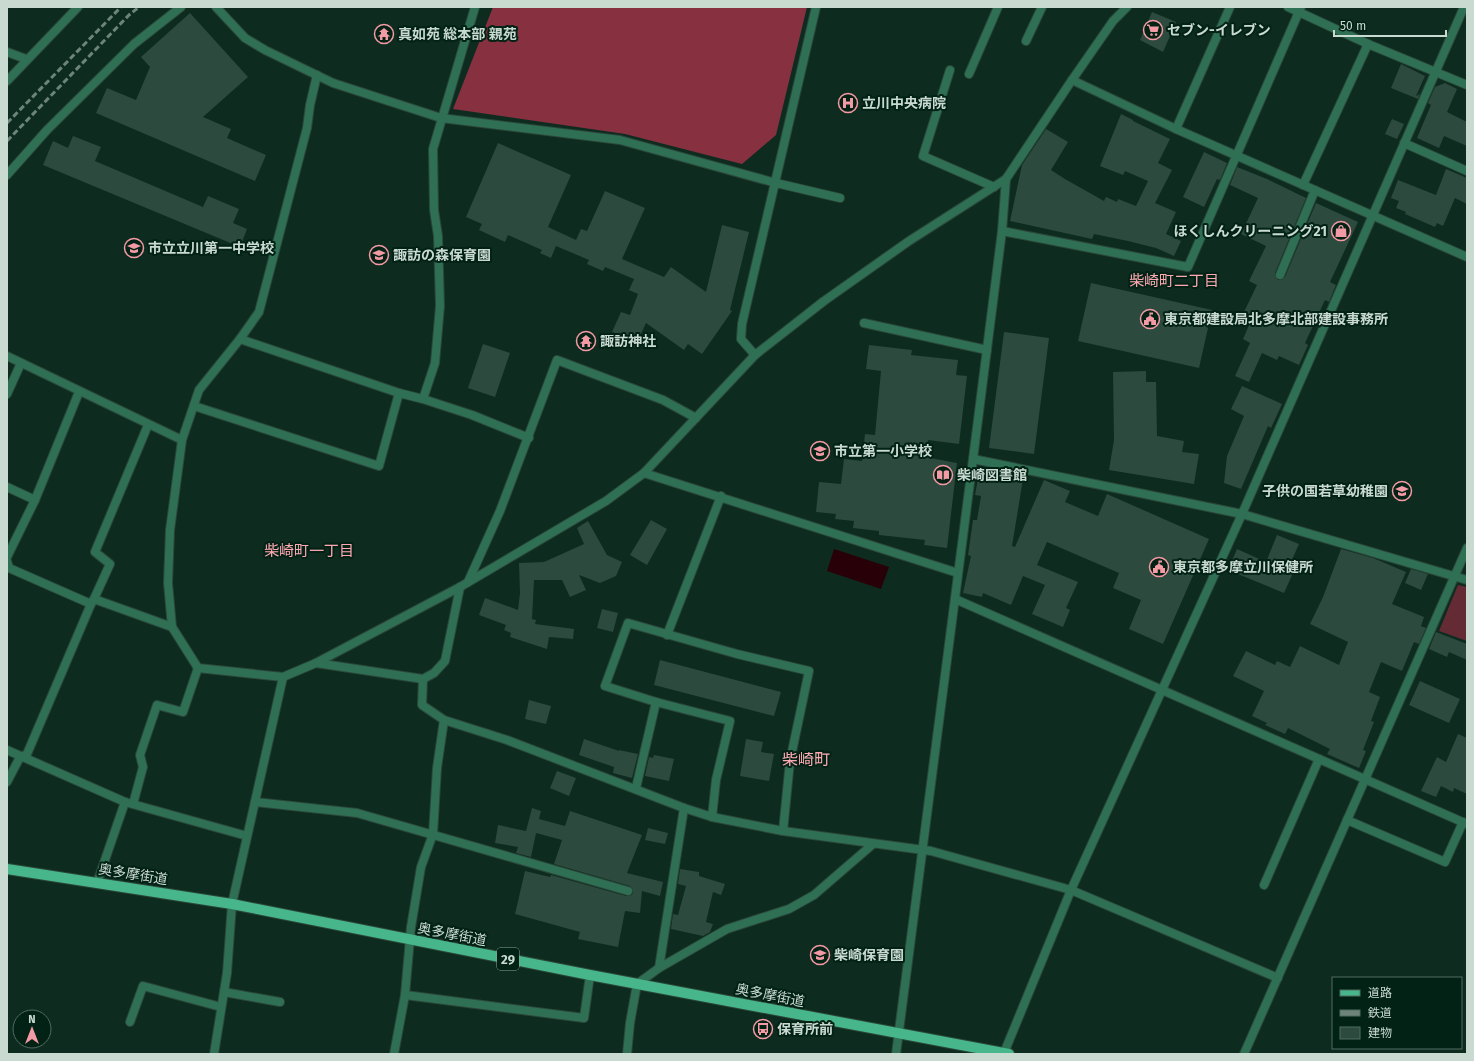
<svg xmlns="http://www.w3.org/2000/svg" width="1474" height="1061" font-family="'Fira Sans','Noto Sans JP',sans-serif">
<rect width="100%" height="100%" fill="#0d2b1f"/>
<!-- green -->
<path fill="#642b34" d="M 1458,585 L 1467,587 L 1467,641 L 1439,631 Z"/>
<!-- forest -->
<path fill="#863040" d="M 493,7 L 807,7 L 776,135 L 742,164 L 625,134 L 453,109 Z"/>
<!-- water -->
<path fill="#280008" d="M 834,549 L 889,567 L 881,589 L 827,571 Z"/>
<!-- building -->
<g fill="#2c4a3d">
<path d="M 1152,12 L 1176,22 L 1163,52 L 1140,40 Z"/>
<path d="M 190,13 L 248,77 L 203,117 L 231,129 L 227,138 L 266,155 L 255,181 L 96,113 L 107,88 L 136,100 L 150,67 L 141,57 Z"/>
<path d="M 1401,64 L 1425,76 L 1416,96 L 1420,94 L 1418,99 L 1391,88 Z"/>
<path d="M 1445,83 L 1457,89 L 1447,112 L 1467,122 L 1467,146 L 1444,136 L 1439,148 L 1417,138 L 1431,105 L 1428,103 L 1435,87 Z"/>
<path d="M 1121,114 L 1133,120 L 1133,121 L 1170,139 L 1158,163 L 1172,170 L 1155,203 L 1176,212 L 1166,234 L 1181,241 L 1174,256 L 1156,248 L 1128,241 L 1094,234 L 1092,239 L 1010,221 L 1022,165 L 1046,129 L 1068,142 L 1051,170 L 1065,179 L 1104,201 L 1106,197 L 1117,202 L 1118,199 L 1136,206 L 1148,181 L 1125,171 L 1123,175 L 1100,166 Z"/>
<path d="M 1392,119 L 1404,124 L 1397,139 L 1385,134 Z"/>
<path d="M 73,136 L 101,147 L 95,161 L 203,207 L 208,196 L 239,209 L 233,223 L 247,229 L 240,247 L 43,165 L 53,141 L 68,148 Z"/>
<path d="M 498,143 L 571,175 L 548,227 L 576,240 L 581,229 L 587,231 L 605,191 L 645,208 L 622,259 L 664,277 L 671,267 L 706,292 L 722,225 L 749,232 L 730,310 L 732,311 L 702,354 L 688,344 L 684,350 L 646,323 L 635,347 L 619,340 L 621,335 L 612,332 L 621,312 L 630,315 L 638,294 L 629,290 L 634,279 L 605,267 L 603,271 L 587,264 L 589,260 L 556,246 L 551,258 L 540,253 L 542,250 L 508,235 L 505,242 L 479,230 L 482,224 L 466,217 Z"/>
<path d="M 1204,152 L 1227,163 L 1220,180 L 1217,179 L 1204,207 L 1183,197 Z"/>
<path d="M 1237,167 L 1267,179 L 1306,198 L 1275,273 L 1278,280 L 1281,280 L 1285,277 L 1316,203 L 1358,222 L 1330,282 L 1336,285 L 1329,302 L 1325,300 L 1305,343 L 1308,345 L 1299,365 L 1279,356 L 1277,360 L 1262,353 L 1249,382 L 1235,376 L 1250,343 L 1243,339 L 1253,316 L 1244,312 L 1257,285 L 1249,281 L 1266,246 L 1241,234 L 1258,198 L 1230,185 Z"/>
<path d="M 1446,169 L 1467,178 L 1467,204 L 1455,198 L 1443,226 L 1437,223 L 1435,227 L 1405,214 L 1406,212 L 1396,208 L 1399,201 L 1391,198 L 1398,180 L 1436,195 Z"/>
<path d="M 1091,283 L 1212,310 L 1199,368 L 1078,341 Z"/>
<path d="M 1004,332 L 1049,338 L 1034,454 L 989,448 Z"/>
<path d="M 483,344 L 510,353 L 495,397 L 468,388 Z"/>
<path d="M 869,345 L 912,350 L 911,355 L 958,360 L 956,375 L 967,376 L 959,444 L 928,440 L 925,457 L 957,463 L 947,548 L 924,545 L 925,540 L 879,535 L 879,531 L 853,528 L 854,521 L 835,519 L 836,514 L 816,512 L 819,482 L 841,484 L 844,459 L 862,461 L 865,434 L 875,435 L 881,371 L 866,369 Z"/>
<path d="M 1146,371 L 1146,382 L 1156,382 L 1157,436 L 1184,441 L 1182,452 L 1199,454 L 1194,484 L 1109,470 L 1114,440 L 1113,372 Z"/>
<path d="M 1242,386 L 1282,404 L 1271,428 L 1268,426 L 1241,489 L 1224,483 L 1227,456 L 1244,416 L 1231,409 Z"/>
<path d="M 980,468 L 1003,472 L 1002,476 L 1023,479 L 1012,546 L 1015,547 L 1044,480 L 1070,491 L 1065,502 L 1098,516 L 1107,494 L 1209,539 L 1163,644 L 1129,629 L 1141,600 L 1113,588 L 1119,573 L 1047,542 L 1037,565 L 1078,582 L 1066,608 L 1070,610 L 1063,627 L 1032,614 L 1045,585 L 1023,576 L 1011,605 L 983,593 L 982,597 L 963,593 L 971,556 L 968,555 L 973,520 L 977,520 L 981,496 L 975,495 Z"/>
<path d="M 651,520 L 667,529 L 647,565 L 630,555 Z"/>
<path d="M 588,521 L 607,555 L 622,562 L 616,576 L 600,583 L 579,575 L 586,590 L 570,597 L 562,580 L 534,580 L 532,619 L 536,620 L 535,624 L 574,629 L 573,639 L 549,637 L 547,649 L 510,637 L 511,633 L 504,630 L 506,625 L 479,615 L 485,598 L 518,610 L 520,593 L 519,563 L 544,562 L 584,544 L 577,528 Z"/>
<path d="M 1277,535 L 1299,544 L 1287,571 L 1293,573 L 1284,593 L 1228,570 L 1237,549 L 1266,562 Z"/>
<path d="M 1341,549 L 1373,558 L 1406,572 L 1392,604 L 1424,617 L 1421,626 L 1426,628 L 1419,644 L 1414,642 L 1402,671 L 1381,662 L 1369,692 L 1380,697 L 1371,721 L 1374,722 L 1363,750 L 1366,751 L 1359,768 L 1327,754 L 1330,749 L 1288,728 L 1285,734 L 1265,725 L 1267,723 L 1252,716 L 1264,691 L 1233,676 L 1246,651 L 1275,665 L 1277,661 L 1290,667 L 1300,646 L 1339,665 L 1348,642 L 1310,624 L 1323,597 Z"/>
<path d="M 1411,569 L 1428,574 L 1421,590 L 1405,583 Z"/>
<path d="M 602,609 L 618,613 L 613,632 L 597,628 Z"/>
<path d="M 1436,632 L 1467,644 L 1467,660 L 1449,652 L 1447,657 L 1429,649 Z"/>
<path d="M 660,660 L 781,692 L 774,716 L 654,685 Z"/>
<path d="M 1420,681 L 1460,699 L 1449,723 L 1409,705 Z"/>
<path d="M 529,700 L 551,706 L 546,724 L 525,719 Z"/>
<path d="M 1458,734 L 1467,738 L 1467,794 L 1454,788 L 1453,792 L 1441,786 L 1436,797 L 1421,791 L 1437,757 L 1446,762 Z"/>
<path d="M 584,739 L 619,751 L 619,750 L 638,754 L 632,778 L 613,773 L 614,767 L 579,755 Z"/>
<path d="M 746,739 L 763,742 L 761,752 L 774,754 L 769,781 L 740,776 Z"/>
<path d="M 654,755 L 674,759 L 669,781 L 645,776 L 649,757 L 653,758 Z"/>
<path d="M 557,771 L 576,778 L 569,796 L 550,788 Z"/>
<path d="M 532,808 L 541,811 L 539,819 L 565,826 L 570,811 L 642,835 L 627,873 L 663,882 L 660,896 L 642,891 L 640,913 L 625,911 L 618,947 L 578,939 L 580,932 L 515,914 L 525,871 L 550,877 L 551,875 L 626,896 L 632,895 L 633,892 L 630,886 L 554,864 L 562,840 L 536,833 L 531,857 L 516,853 L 518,847 L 495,843 L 498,825 L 526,831 Z"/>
<path d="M 648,828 L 668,833 L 665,844 L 645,840 Z"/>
<path d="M 680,869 L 699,872 L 699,876 L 725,884 L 721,895 L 713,892 L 706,922 L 713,924 L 710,932 L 703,936 L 671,929 L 673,914 L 678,915 L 686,886 L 678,884 Z"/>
</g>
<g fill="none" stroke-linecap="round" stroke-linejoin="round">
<!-- service casing -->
<g stroke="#2b473b" stroke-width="10">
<g id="service">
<path d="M 1026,41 L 1042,7"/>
<path d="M 1176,129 L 1230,7"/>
<path d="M 776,183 L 840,198"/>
<path d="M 1303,185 L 1368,44"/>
<path d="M 1280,275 L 1315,190"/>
<path d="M 864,323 L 987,350"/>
<path d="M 7,394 L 21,363"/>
<path d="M 423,399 L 472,415 L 529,438"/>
<path d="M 468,582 L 500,511 L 557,360 L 663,400 L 696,418"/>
<path d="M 7,782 L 19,759 L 23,756"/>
<path d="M 636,788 L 656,702"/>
<path d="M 255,802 L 357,813 L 628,891"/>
<path d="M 133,804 L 143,767 L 140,755 L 157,705 L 183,712 L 198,668"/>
<path d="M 1347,820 L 1445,862 L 1463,822"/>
<path d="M 1264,885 L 1319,759"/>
<path d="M 659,968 L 684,808"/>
<path d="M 130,1022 L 143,986 L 221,1007"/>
</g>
</g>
<!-- minor casing -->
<g stroke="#2b473b" stroke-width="10">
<g id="minor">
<path d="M 216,7 L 245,38 L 265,50 L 333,83 L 441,118 L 620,140 L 776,183"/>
<path d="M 1288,7 L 1368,44 L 1467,85"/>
<path d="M 7,52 L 26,59"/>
<path d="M 950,70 L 923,156 L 994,187"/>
<path d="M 969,74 L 998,7"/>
<path d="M 7,81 L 78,7"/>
<path d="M 1404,143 L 1467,171"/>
<path d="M 7,175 L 47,130 L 134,44 L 181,7"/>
<path d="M 1002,231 L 1188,267 L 1301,7"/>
<path d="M 755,355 L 741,339 L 742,324 L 816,7"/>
<path d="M 7,356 L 182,440 L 170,530 L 168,583 L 172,627"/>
<path d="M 399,393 L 423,399 L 435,363 L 440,306 L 438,236 L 434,210 L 433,149 L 475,7"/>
<path d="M 194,406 L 379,466 L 399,393 L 240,339"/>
<path d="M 182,440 L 199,390 L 240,339 L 259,312 L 307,128 L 310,105 L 317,75"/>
<path d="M 973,459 L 1242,514 L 1467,580"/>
<path d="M 644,473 L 958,573"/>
<path d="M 7,487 L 35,500"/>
<path d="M 7,557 L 35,500 L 79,392"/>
<path d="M 7,561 L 9,568 L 91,604 L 94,599 L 172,627 L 198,668 L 283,677"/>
<path d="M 460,587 L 445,661 L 434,673 L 423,679 L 422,705 L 444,720 L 507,740 L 684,808 L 712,817 L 783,831 L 931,851 L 1071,890 L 1278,978"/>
<path d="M 94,599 L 110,564 L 95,552 L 148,425"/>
<path d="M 955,599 L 1467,824"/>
<path d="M 667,635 L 721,496"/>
<path d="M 316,663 L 423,679"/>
<path d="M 7,750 L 125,802 L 247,836"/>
<path d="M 23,756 L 27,754 L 91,604"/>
<path d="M 712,817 L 716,780 L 730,721 L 656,702 L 605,686 L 628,623 L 737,654 L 809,671 L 790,761 L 783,831"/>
<path d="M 97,883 L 125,802"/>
<path d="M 224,992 L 280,1002"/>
<path d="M 405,995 L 584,1018 L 590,975"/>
<path d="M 1004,1053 L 1071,890 L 1242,514 L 1464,7"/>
<path d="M 214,1054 L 227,973 L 232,904 L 283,677 L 316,663 L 460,587 L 606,501 L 644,473 L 755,355 L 824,301 L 909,241 L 1006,179 L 1072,80"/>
<path d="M 394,1054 L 405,995 L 411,927 L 421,867 L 433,834 L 437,768 L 444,720"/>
<path d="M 627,1054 L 630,1023 L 637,984 L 659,968 L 727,929 L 789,909 L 814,895 L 873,844"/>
<path d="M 896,1054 L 973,459 L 1002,231 L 1006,179"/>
</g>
</g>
<!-- tertiary casing -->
<g stroke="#2b473b" stroke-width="10">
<g id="tertiary">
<path d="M 1127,7 L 1113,21 L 1072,80 L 1176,129 L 1467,257"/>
<path d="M 1244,1054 L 1467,548"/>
</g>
</g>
<!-- primary casing -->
<g stroke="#2b473b" stroke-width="12">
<path id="primary" d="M 7,869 L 232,904 L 590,975 L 1009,1054"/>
</g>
<!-- service -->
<use href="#service" stroke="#2f7055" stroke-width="8"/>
<!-- minor -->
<use href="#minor" stroke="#2f7055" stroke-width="8"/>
<!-- tertiary -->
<use href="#tertiary" stroke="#2f7055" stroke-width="8"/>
<!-- primary -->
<use href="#primary" stroke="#47b68a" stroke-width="10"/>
<!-- rail -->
<g stroke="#6d847a" stroke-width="3" stroke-dasharray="6 3" stroke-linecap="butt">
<path d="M 7,123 L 121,7"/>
<path d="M 7,141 L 129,15 L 139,7"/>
</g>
</g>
<!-- icons -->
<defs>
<g id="supermarket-ring" transform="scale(1)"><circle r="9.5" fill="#032216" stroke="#f49aa4" stroke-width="1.5"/><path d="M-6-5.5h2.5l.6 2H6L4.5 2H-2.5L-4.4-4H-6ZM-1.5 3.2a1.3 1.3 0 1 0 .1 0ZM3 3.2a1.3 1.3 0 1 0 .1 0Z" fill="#f49aa4"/></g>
<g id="temple-ring" transform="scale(1)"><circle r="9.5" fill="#032216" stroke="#f49aa4" stroke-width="1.5"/><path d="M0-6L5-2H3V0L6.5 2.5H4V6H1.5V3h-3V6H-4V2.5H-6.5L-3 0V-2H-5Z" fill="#f49aa4"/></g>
<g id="hospital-ring" transform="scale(1)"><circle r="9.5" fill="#032216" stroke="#f49aa4" stroke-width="1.5"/><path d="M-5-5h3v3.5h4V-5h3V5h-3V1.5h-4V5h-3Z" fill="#f49aa4"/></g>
<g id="shop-ring" transform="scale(1)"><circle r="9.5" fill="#032216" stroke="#f49aa4" stroke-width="1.5"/><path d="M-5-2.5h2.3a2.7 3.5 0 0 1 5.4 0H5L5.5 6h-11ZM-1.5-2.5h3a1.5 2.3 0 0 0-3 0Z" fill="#f49aa4"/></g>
<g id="school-ring" transform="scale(1)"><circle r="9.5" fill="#032216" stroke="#f49aa4" stroke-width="1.5"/><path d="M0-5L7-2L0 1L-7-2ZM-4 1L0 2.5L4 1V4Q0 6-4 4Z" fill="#f49aa4"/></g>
<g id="civic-ring" transform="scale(1)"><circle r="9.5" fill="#032216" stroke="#f49aa4" stroke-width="1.5"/><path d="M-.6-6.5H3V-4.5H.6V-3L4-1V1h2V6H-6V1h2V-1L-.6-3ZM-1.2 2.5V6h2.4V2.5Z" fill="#f49aa4"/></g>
<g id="library-ring" transform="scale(1)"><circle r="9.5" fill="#032216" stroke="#f49aa4" stroke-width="1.5"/><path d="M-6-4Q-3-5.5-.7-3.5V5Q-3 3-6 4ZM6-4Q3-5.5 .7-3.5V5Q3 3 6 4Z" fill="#f49aa4"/></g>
<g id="bus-ring" transform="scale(1)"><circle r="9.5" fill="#032216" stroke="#f49aa4" stroke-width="1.5"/><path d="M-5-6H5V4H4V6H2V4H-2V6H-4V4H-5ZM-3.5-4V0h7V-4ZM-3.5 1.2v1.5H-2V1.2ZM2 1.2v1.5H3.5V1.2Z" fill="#f49aa4"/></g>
</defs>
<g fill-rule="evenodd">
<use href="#supermarket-ring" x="1153" y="30"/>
<use href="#temple-ring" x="384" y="34"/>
<use href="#hospital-ring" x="848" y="103"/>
<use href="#shop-ring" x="1341" y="231"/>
<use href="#school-ring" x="134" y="248"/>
<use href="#school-ring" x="379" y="255"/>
<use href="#civic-ring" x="1150" y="319"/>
<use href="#temple-ring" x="586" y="341"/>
<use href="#school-ring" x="820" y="451"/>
<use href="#library-ring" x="943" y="475"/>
<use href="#school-ring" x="1402" y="491"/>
<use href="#civic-ring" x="1159" y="567"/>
<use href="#school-ring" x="820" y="955"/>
<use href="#bus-ring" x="763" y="1029"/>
</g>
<g text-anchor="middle" stroke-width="4" stroke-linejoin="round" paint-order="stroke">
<!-- shield labels -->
<rect fill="#032216" stroke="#8ea399" stroke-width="1" x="497" y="948" width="22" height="22" rx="3"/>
<g font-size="13" font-weight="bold" fill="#c9dad1">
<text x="508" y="964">29</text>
</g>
<!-- poi labels -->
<g font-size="14" font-weight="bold" fill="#c9dad1" stroke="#032216" text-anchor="start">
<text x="1167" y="35">セブン-イレブン</text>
<text x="398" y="39">真如苑 総本部 親苑</text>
<text x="862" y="108">立川中央病院</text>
<text x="1327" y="236" text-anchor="end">ほくしんクリーニング21</text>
<text x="148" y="253">市立立川第一中学校</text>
<text x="393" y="260">諏訪の森保育園</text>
<text x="1164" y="324">東京都建設局北多摩北部建設事務所</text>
<text x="600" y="346">諏訪神社</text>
<text x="834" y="456">市立第一小学校</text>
<text x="957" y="480">柴崎図書館</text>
<text x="1388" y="496" text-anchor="end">子供の国若草幼稚園</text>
<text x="1173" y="572">東京都多摩立川保健所</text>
<text x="834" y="960">柴崎保育園</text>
<text x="777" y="1034">保育所前</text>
</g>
<!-- street labels -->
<g font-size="14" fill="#c9dad1" stroke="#032216">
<text transform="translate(133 874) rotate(9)" y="5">奥多摩街道</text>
<text transform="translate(452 934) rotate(11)" y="5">奥多摩街道</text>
<text transform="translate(770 995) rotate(11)" y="5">奥多摩街道</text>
</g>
<!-- neighbourhood labels -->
<g font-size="15" fill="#ffaab3" stroke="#032216">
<text x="1174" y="286">柴崎町二丁目</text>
<text x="309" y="556">柴崎町一丁目</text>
</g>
<!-- quarter labels -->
<g font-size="16" fill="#ffaab3" stroke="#032216">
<text x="806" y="765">柴崎町</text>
</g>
</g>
<!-- border -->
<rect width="1474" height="1061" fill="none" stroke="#c9dad1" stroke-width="16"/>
<!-- legend -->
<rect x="1332" y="977" width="130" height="72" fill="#032216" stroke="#526c61"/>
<rect x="1340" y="990" width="20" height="6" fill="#47b68a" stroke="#526c61"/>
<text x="1368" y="997" font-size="12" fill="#c9dad1">道路</text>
<rect x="1340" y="1010" width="20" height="6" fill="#6d847a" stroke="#526c61"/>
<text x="1368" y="1017" font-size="12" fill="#c9dad1">鉄道</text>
<rect x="1340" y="1027" width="20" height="12" fill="#2c4a3d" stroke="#526c61"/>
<text x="1368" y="1037" font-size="12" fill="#c9dad1">建物</text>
<!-- north arrow -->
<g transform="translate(32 1029)"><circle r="19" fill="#032216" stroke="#526c61"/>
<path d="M0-3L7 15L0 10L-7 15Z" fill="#f49aa4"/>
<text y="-6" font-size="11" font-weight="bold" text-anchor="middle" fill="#c9dad1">N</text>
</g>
<!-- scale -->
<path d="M1334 30v6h112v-6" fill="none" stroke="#c9dad1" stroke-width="2"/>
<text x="1340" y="30" font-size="12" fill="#c9dad1" stroke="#032216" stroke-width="3" paint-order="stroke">50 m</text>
</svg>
